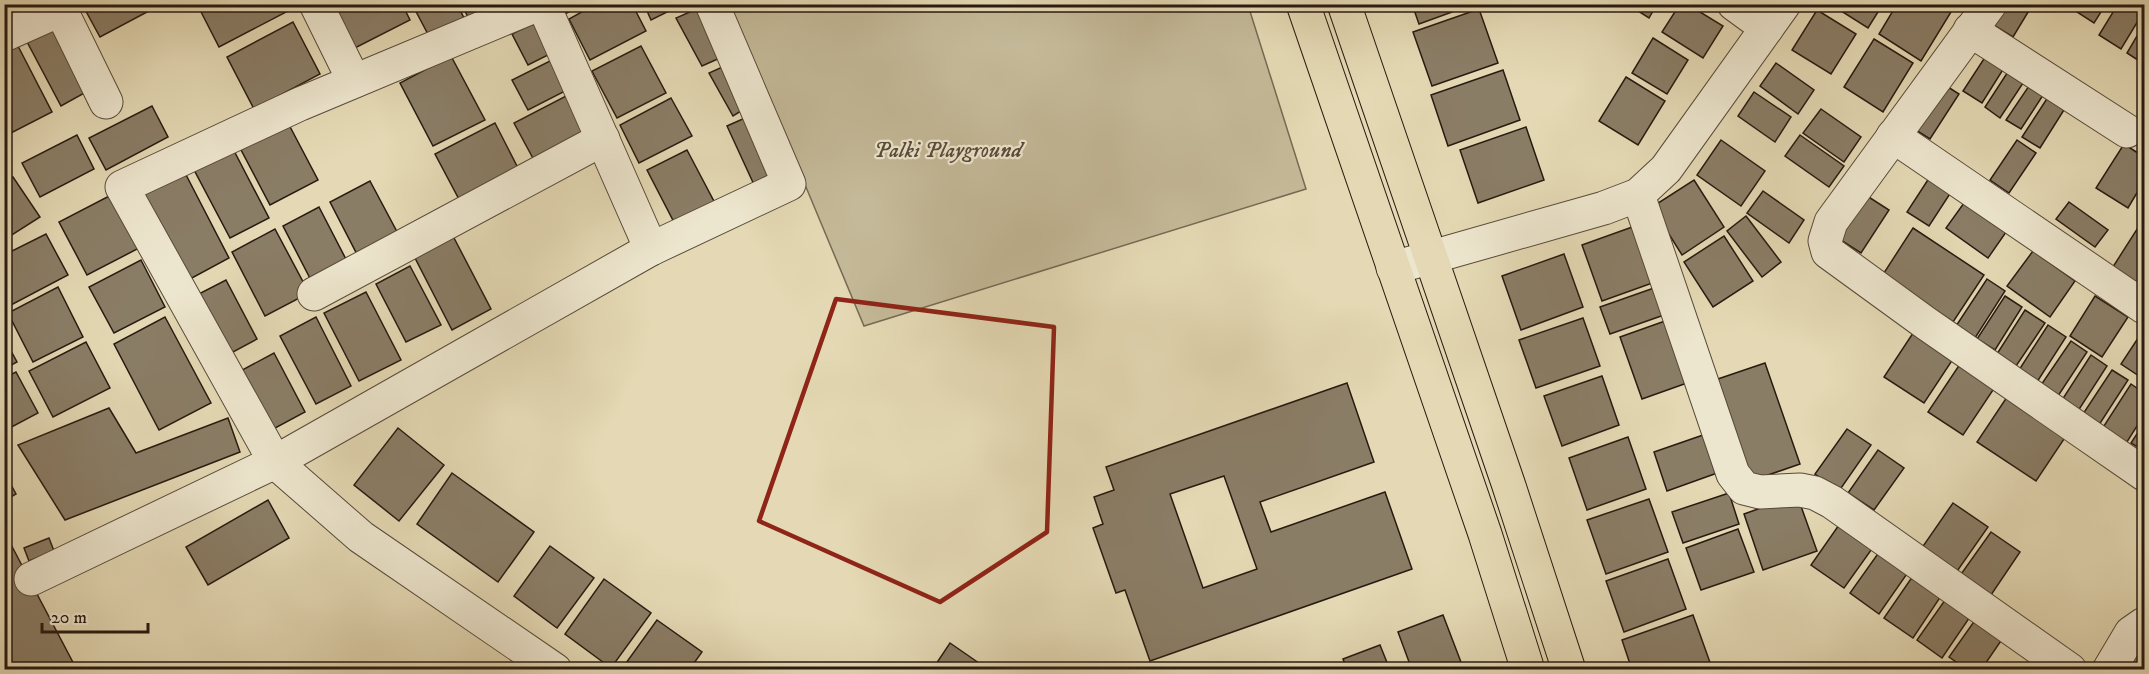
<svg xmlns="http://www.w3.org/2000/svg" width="2149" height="674" font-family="'IM FELL DW Pica',serif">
<rect width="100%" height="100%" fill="#e4d9b4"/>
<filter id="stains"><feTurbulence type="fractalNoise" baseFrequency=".00333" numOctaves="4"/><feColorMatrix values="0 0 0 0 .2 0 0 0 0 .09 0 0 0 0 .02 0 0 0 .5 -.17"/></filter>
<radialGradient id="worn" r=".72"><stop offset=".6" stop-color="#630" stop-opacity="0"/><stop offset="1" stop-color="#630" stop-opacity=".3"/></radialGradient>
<!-- green -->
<path fill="#c4b998" stroke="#766a54" stroke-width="1.5" d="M 730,5 L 1248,5 L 1306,189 L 864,326 Z"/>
<!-- building -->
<g fill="#8a7d66" stroke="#281a11" stroke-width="1.5" fill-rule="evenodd">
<path d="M 82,4 L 162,4 L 100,37 Z"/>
<path d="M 197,4 L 287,4 L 290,10 L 219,47 Z"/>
<path d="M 325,4 L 402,4 L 410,20 L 349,51 Z"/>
<path d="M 412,4 L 457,4 L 465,20 L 430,38 Z"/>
<path d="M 462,4 L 503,4 L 470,22 Z"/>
<path d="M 557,4 L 584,4 L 563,15 Z"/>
<path d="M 596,4 L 632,4 L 646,31 L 590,60 L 569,19 Z"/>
<path d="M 644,4 L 683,4 L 651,20 Z"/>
<path d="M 1412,4 L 1474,4 L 1419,24 Z"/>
<path d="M 1627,4 L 1657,4 L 1649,18 Z"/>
<path d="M 1680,4 L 1687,4 L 1723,26 L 1703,58 L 1662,32 Z"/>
<path d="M 1830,4 L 1883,4 L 1868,28 Z"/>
<path d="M 1897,4 L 1939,4 L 1951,12 L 1921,61 L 1879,34 Z"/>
<path d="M 2002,4 L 2033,4 L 2013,37 L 1990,23 Z"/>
<path d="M 2064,4 L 2078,4 L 2074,11 Z"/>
<path d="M 2081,4 L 2106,4 L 2094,23 L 2077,12 Z"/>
<path d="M 2118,4 L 2144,4 L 2144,11 L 2121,49 L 2099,35 Z"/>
<path d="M 701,7 L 722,57 L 702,66 L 676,18 Z"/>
<path d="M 1479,9 L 1498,63 L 1432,86 L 1413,32 Z"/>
<path d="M 1817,10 L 1856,34 L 1831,74 L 1792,50 Z"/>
<path d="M 538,21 L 554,52 L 528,65 L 512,34 Z"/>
<path d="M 293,22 L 320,74 L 254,109 L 227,57 Z"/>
<path d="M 52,23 L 88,91 L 61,106 L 25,38 Z"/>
<path d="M 2144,24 L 2144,64 L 2127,53 Z"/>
<path d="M 1653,38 L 1688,60 L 1667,94 L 1632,73 Z"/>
<path d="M 1874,39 L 1913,63 L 1883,112 L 1844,87 Z"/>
<path d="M 18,46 L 52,112 L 9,134 L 4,125 L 4,53 Z"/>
<path d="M 641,46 L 666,93 L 617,118 L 592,71 Z"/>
<path d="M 1991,48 L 2009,60 L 1982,103 L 1963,91 Z"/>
<path d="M 451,56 L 485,120 L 433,146 L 400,83 Z"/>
<path d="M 558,57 L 573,87 L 528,110 L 512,80 Z"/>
<path d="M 1776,63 L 1814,90 L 1798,114 L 1760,86 Z"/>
<path d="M 729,64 L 754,103 L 733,116 L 709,73 Z"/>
<path d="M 2013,64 L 2029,74 L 2000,118 L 1985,107 Z"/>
<path d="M 1503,70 L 1520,120 L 1448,146 L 1431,95 Z"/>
<path d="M 1626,77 L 1665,101 L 1638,145 L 1599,121 Z"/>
<path d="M 2035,77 L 2049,86 L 2021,129 L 2006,120 Z"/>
<path d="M 1937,80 L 1959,94 L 1930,139 L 1908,125 Z"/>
<path d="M 2052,91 L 2069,102 L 2040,148 L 2022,137 Z"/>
<path d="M 1754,92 L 1791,117 L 1775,142 L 1738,116 Z"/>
<path d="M 568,95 L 588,134 L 535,162 L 514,123 Z"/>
<path d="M 671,98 L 692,136 L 639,163 L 620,125 Z"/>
<path d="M 152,106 L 168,137 L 106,170 L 89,138 Z"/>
<path d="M 1821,109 L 1861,137 L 1844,162 L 1803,133 Z"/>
<path d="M 745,118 L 775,180 L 756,189 L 727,126 Z"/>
<path d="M 287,121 L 318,180 L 270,205 L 239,146 Z"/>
<path d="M 495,123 L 520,172 L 461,203 L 435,154 Z"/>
<path d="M 1526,127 L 1544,180 L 1478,203 L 1460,150 Z"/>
<path d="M 77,135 L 94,169 L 40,197 L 22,163 Z"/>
<path d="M 1800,135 L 1844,166 L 1829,187 L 1785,156 Z"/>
<path d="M 1721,140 L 1765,171 L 1741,206 L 1697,175 Z"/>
<path d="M 2017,140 L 2036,153 L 2009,193 L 1990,180 Z"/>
<path d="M 2124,144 L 2144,157 L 2144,181 L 2128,208 L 2096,188 Z"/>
<path d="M 231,145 L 269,218 L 230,238 L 192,166 Z"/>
<path d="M 687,150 L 717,207 L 677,228 L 647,170 Z"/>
<path d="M 183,169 L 229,258 L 179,285 L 132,195 Z"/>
<path d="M 1933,172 L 1955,186 L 1929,226 L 1907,212 Z"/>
<path d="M 13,177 L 40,217 L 4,240 L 4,182 Z"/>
<path d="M 1694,180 L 1724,227 L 1682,255 L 1652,207 Z"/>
<path d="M 370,181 L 403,243 L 362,264 L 330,202 Z"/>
<path d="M 1763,191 L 1804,220 L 1789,243 L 1747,213 Z"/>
<path d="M 113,194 L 141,247 L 87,275 L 59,222 Z"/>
<path d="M 1864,194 L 1889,210 L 1861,253 L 1836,237 Z"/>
<path d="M 1969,196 L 2011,225 L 1988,258 L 1946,228 Z"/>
<path d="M 2069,202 L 2108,230 L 2095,247 L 2056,219 Z"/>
<path d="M 319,207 L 350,267 L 314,286 L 283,226 Z"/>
<path d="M 1746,216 L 1781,262 L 1762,277 L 1727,231 Z"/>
<path d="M 1635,226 L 1655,282 L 1602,301 L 1582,245 Z"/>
<path d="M 2139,226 L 2144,230 L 2144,293 L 2111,270 Z"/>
<path d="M 1913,228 L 1984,275 L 1953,322 L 1882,276 Z"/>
<path d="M 275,229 L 309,293 L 265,316 L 232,252 Z"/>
<path d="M 46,234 L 68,275 L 11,305 L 4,293 L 4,255 Z"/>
<path d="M 453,236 L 491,309 L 452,330 L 414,256 Z"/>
<path d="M 1724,236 L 1753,281 L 1713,307 L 1684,262 Z"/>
<path d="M 2033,251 L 2075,281 L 2050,317 L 2007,286 Z"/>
<path d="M 1564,254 L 1583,307 L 1521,330 L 1502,276 Z"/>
<path d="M 141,260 L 165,307 L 114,333 L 89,287 Z"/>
<path d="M 410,266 L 441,325 L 406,342 L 376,284 Z"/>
<path d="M 1987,279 L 2005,291 L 1975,338 L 1956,326 Z"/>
<path d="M 226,280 L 257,339 L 220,359 L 189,299 Z"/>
<path d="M 58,287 L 83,337 L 33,362 L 8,313 Z"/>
<path d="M 1654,288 L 1664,315 L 1610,334 L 1600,307 Z"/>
<path d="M 366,292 L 401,360 L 359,381 L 324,313 Z"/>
<path d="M 2005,296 L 2022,307 L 1995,350 L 1977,339 Z"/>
<path d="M 2095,296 L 2128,317 L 2102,357 L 2070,336 Z"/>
<path d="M 2025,310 L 2045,323 L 2014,369 L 1995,357 Z"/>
<path d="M 165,317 L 211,403 L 159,430 L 114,344 Z"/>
<path d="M 316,317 L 351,386 L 316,404 L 280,336 Z"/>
<path d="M 1583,318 L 1600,366 L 1536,388 L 1519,340 Z"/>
<path d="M 1665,321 L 1687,383 L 1642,399 L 1620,337 Z"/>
<path d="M 2048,325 L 2066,337 L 2037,382 L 2019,370 Z"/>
<path d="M 1917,327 L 1957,353 L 1924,403 L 1884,377 Z"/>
<path d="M 2144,329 L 2144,374 L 2142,378 L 2121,364 Z"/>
<path d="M 4,338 L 17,362 L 4,369 Z"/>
<path d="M 2071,341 L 2087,352 L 2058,396 L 2041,385 Z"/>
<path d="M 86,342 L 110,388 L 53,417 L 29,371 Z"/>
<path d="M 274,353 L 305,412 L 264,434 L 233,375 Z"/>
<path d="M 2091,355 L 2107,366 L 2078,411 L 2062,400 Z"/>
<path d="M 1962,361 L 1997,384 L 1963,435 L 1928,412 Z"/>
<path d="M 1765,363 L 1800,464 L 1745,483 L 1709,382 Z"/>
<path d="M 2112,370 L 2128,380 L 2097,428 L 2081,417 Z"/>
<path d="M 16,372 L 38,413 L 4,431 L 4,378 Z"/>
<path d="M 1602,376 L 1619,425 L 1562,446 L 1544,396 Z"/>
<path d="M 1347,383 L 1374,462 L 1260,502 L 1271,532 L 1385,492 L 1412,569 L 1150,661 L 1125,590 L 1116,593 L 1093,528 L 1103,524 L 1094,497 L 1114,490 L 1106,467 ZM 1224,476 L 1257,569 L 1203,588 L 1170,494 Z"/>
<path d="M 2131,384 L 2144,393 L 2144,415 L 2125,445 L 2102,429 Z"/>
<path d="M 2009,394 L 2068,433 L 2036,481 L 1977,442 Z"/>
<path d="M 109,408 L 136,453 L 228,418 L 240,452 L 65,520 L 18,445 Z"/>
<path d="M 2144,423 L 2144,451 L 2131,443 Z"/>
<path d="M 398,428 L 444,465 L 399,521 L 354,485 Z"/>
<path d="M 1847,429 L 1871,445 L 1839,491 L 1815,474 Z"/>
<path d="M 1706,434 L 1720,472 L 1667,491 L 1654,452 Z"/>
<path d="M 1628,437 L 1646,489 L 1587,510 L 1569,458 Z"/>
<path d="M 1878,450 L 1904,468 L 1874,510 L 1848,493 Z"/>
<path d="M 4,472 L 16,494 L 4,501 Z"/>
<path d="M 452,473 L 534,532 L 498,582 L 417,524 Z"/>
<path d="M 1729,493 L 1739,524 L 1683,543 L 1672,512 Z"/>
<path d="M 1797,495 L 1817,551 L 1763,570 L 1744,514 Z"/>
<path d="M 1649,499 L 1668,552 L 1606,574 L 1587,520 Z"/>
<path d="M 268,500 L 289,538 L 208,585 L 186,547 Z"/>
<path d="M 1953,503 L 1988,527 L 1953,577 L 1919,552 Z"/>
<path d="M 1841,522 L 1874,546 L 1844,588 L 1811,565 Z"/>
<path d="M 1738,529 L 1754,572 L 1701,590 L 1686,548 Z"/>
<path d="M 1991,532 L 2020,552 L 1989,598 L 1959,577 Z"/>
<path d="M 7,537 L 77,670 L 14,670 L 4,651 L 4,538 Z"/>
<path d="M 49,538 L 54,551 L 29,561 L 24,548 Z"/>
<path d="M 550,546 L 594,578 L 557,628 L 514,596 Z"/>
<path d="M 1882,548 L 1911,568 L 1879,614 L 1850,593 Z"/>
<path d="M 1668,559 L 1686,609 L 1624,632 L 1606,581 Z"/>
<path d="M 1917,570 L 1945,590 L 1913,638 L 1884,618 Z"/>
<path d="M 604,579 L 651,613 L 611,668 L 565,634 Z"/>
<path d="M 1950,593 L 1974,611 L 1942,658 L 1917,640 Z"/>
<path d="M 1443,615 L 1464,670 L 1412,670 L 1398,632 Z"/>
<path d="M 1693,615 L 1712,668 L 1632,670 L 1622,640 Z"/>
<path d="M 1978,616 L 2005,635 L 1981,670 L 1968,670 L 1949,657 Z"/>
<path d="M 657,620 L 702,652 L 689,670 L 621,670 Z"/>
<path d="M 2144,636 L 2144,670 L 2112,670 Z"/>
<path d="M 950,643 L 989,670 L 932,670 Z"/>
<path d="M 1380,645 L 1390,670 L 1347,670 L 1343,659 Z"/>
</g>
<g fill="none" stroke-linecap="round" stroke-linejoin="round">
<!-- minor casing -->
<g stroke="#574a3a" stroke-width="35">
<g id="minor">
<path d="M 58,4 L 106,102"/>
<path d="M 316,4 L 354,81"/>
<path d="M 539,4 L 300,104 L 122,187 L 275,462 L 361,537 L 555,670"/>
<path d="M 543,4 L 651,249"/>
<path d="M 1734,4 L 1767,28"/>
<path d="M 1990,4 L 1831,222 L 1825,241 L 1828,252 L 1927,324 L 2144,474"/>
<path d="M 1970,30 L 2127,131"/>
<path d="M 4,35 L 60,10"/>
<path d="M 1893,136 L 2144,307"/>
<path d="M 1638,195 L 1733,474 L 1744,488 L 1760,492 L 1800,490 L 1815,493 L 1832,502 L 2070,670"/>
<path d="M 1393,268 L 1604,208 L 1638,195 L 1666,169 L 1784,4"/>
<path d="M 314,294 L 603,139"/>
<path d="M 31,579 L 275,462 L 651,249 L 789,184 L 712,4"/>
<path d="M 2109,670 L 2131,633 L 2144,624"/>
</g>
</g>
<!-- major casing -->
<g stroke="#281a11" stroke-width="35">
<g id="major">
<path d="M 1303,4 L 1485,534 L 1528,670"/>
<path d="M 1344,4 L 1508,483 L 1569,670"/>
</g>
</g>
<!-- minor -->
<use href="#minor" stroke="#ede6ce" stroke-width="33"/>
<!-- major -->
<use href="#major" stroke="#e4d9b4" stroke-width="33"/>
</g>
<!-- marked area -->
<path fill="none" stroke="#8f2418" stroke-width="4.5" stroke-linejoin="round" d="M 836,299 L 1054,327 L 1047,532 L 940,602 L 759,521 Z"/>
<g text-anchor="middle" stroke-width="4.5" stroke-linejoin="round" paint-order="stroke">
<!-- park labels -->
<g font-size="22" font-style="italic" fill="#574a3a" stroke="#ede6ce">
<text x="948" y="157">Palki Playground</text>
</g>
</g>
<!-- margin -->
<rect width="2149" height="674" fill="none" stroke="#e4d9b4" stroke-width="24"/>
<rect x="6" y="6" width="2137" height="662" fill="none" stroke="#281a11" stroke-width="3"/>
<rect x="12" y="12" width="2125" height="650" fill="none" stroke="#281a11" stroke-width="1.5"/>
<!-- scale -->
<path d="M42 623v9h106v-9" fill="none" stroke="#281a11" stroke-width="3"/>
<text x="51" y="623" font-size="18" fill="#281a11" stroke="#ede6ce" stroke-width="4.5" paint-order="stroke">20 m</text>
<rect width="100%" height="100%" filter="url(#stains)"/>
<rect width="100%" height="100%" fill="url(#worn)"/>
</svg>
